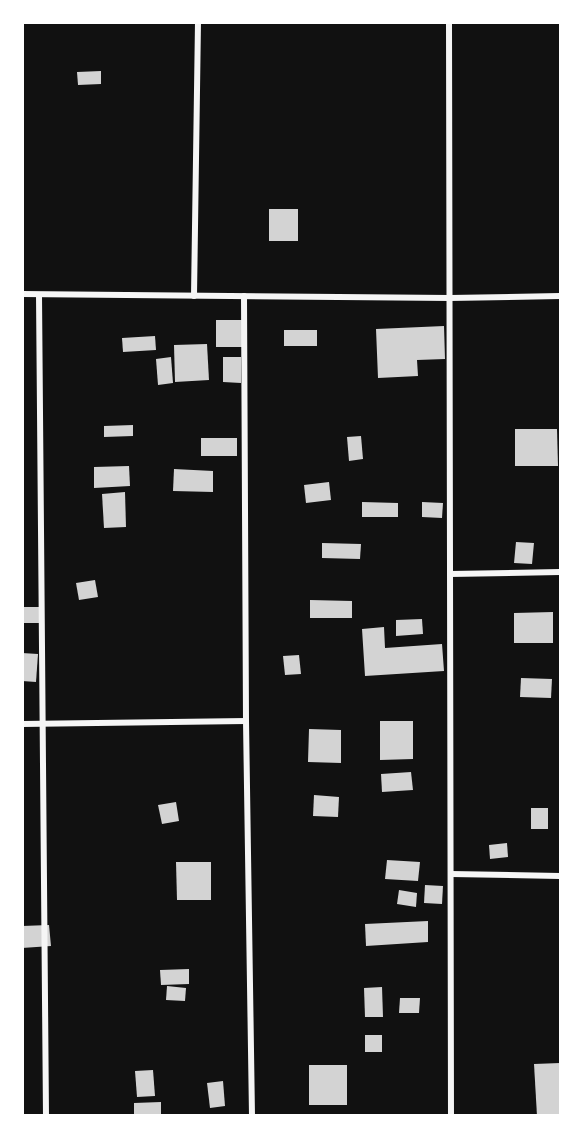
<svg xmlns="http://www.w3.org/2000/svg" width="583" height="1138" font-family="'Source Sans 3',sans-serif">
<rect width="100%" height="100%" fill="#111"/>
<!-- building -->
<g fill="#d3d3d3">
<path d="M 101,71 L 101,84 L 78,85 L 77,72 Z"/>
<rect x="269" y="209" width="29" height="32"/>
<rect x="216" y="320" width="27" height="27"/>
<path d="M 444,326 L 445,359 L 417,360 L 418,376 L 378,378 L 376,329 Z"/>
<rect x="284" y="330" width="33" height="16"/>
<path d="M 155,336 L 156,350 L 123,352 L 122,338 Z"/>
<path d="M 207,344 L 209,380 L 175,382 L 174,345 Z"/>
<path d="M 171,357 L 173,383 L 158,385 L 156,359 Z"/>
<path d="M 223,357 L 241,357 L 241,383 L 223,382 Z"/>
<path d="M 133,425 L 133,436 L 104,437 L 104,426 Z"/>
<path d="M 515,429 L 557,429 L 558,466 L 515,466 Z"/>
<path d="M 361,436 L 363,459 L 349,461 L 347,437 Z"/>
<rect x="201" y="438" width="36" height="18"/>
<path d="M 129,466 L 130,486 L 94,488 L 94,467 Z"/>
<path d="M 174,469 L 213,471 L 213,492 L 173,491 Z"/>
<path d="M 329,482 L 331,500 L 306,503 L 304,485 Z"/>
<path d="M 125,492 L 126,527 L 104,528 L 102,494 Z"/>
<path d="M 362,502 L 398,503 L 398,517 L 362,517 Z"/>
<path d="M 422,502 L 443,503 L 442,518 L 422,517 Z"/>
<path d="M 516,542 L 534,543 L 532,564 L 514,563 Z"/>
<path d="M 322,543 L 361,544 L 360,559 L 322,558 Z"/>
<path d="M 95,580 L 98,597 L 79,600 L 76,583 Z"/>
<path d="M 310,600 L 352,601 L 352,618 L 310,618 Z"/>
<rect x="22" y="607" width="17" height="16"/>
<path d="M 553,612 L 553,643 L 514,643 L 514,613 Z"/>
<path d="M 422,619 L 423,634 L 396,636 L 396,620 Z"/>
<path d="M 384,627 L 385,648 L 442,644 L 444,671 L 365,676 L 362,629 Z"/>
<path d="M 22,653 L 38,654 L 36,682 L 22,681 Z"/>
<path d="M 299,655 L 301,674 L 285,675 L 283,656 Z"/>
<path d="M 521,678 L 552,679 L 551,698 L 520,697 Z"/>
<path d="M 380,721 L 413,721 L 413,759 L 380,760 Z"/>
<path d="M 309,729 L 341,730 L 341,763 L 308,762 Z"/>
<path d="M 411,772 L 413,790 L 382,792 L 381,774 Z"/>
<path d="M 314,795 L 339,797 L 338,817 L 313,816 Z"/>
<path d="M 176,802 L 179,821 L 162,824 L 158,805 Z"/>
<rect x="531" y="808" width="17" height="21"/>
<path d="M 507,843 L 508,857 L 490,859 L 489,845 Z"/>
<path d="M 387,860 L 420,862 L 418,881 L 385,879 Z"/>
<path d="M 176,862 L 211,862 L 211,900 L 177,900 Z"/>
<path d="M 425,885 L 443,886 L 442,904 L 424,903 Z"/>
<path d="M 399,890 L 417,893 L 416,907 L 397,904 Z"/>
<path d="M 428,921 L 428,942 L 366,946 L 365,924 Z"/>
<path d="M 49,925 L 51,946 L 22,948 L 22,926 Z"/>
<path d="M 189,969 L 189,984 L 161,985 L 160,970 Z"/>
<path d="M 167,986 L 186,988 L 185,1001 L 166,1000 Z"/>
<path d="M 382,987 L 383,1017 L 365,1017 L 364,988 Z"/>
<path d="M 400,998 L 420,998 L 419,1013 L 399,1013 Z"/>
<rect x="365" y="1035" width="17" height="17"/>
<path d="M 560,1063 L 560,1115 L 537,1116 L 534,1064 Z"/>
<rect x="309" y="1065" width="38" height="40"/>
<path d="M 153,1070 L 155,1096 L 137,1097 L 135,1071 Z"/>
<path d="M 223,1081 L 225,1106 L 210,1108 L 207,1083 Z"/>
<path d="M 161,1102 L 161,1116 L 134,1116 L 134,1103 Z"/>
</g>
<g fill="none" stroke-linecap="round" stroke-linejoin="round">
<!-- minor -->
<g stroke="#f5f5f5" stroke-width="6">
<path d="M 449,22 L 451,1116"/>
<path d="M 22,294 L 450,298 L 560,296"/>
<path d="M 39,295 L 46,1116"/>
<path d="M 194,296 L 198,22"/>
<path d="M 244,296 L 246,721 L 252,1116"/>
<path d="M 450,574 L 560,572"/>
<path d="M 22,724 L 246,721"/>
<path d="M 451,874 L 560,876"/>
</g>
</g>
<!-- border -->
<rect width="583" height="1138" fill="none" stroke="#ffffff" stroke-width="48"/>
</svg>
